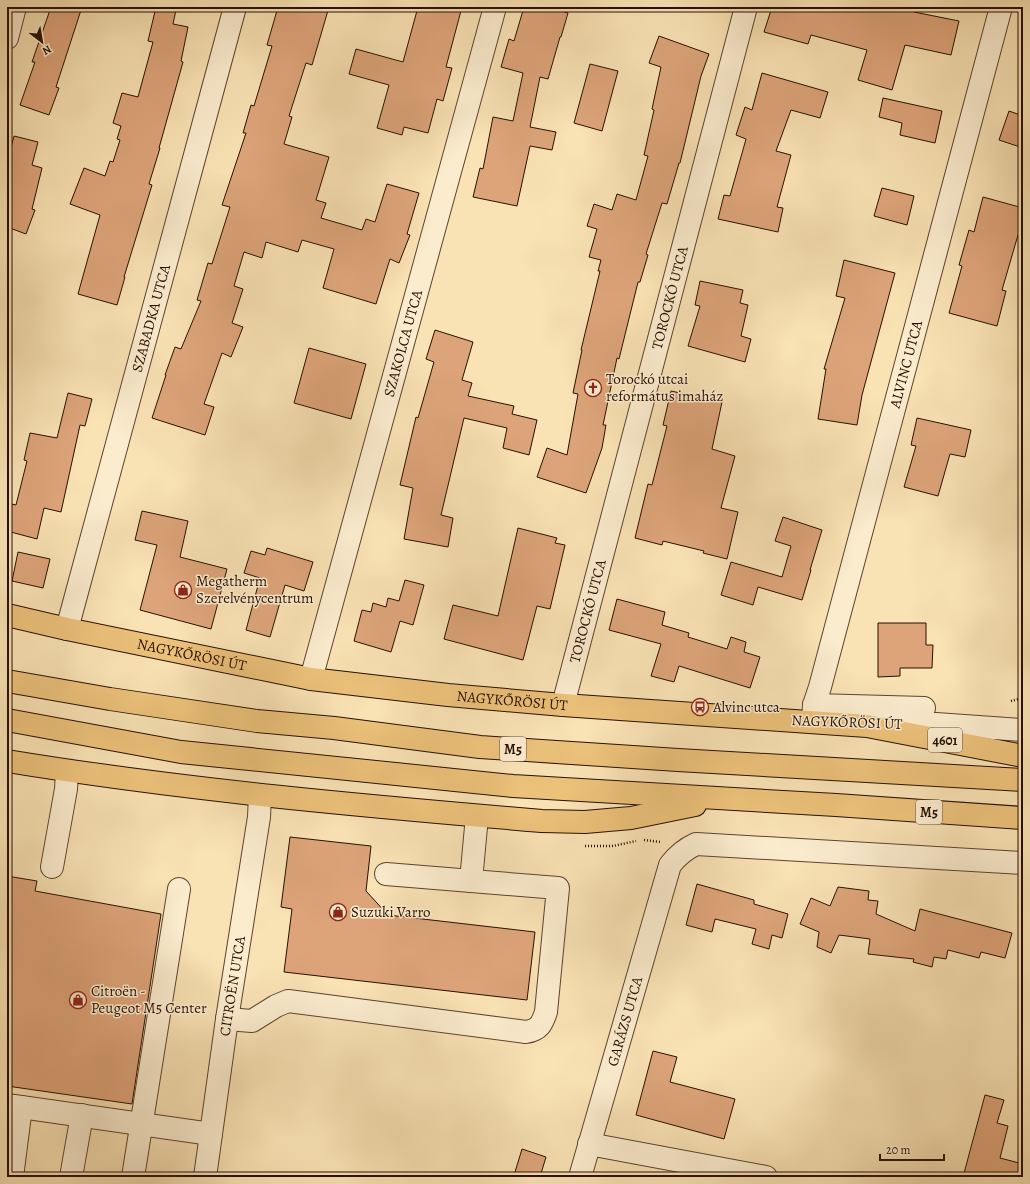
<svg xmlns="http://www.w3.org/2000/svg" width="1030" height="1184" font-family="Alegreya,serif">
<rect width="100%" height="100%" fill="#f9e2b4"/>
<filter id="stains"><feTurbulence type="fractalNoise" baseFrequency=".005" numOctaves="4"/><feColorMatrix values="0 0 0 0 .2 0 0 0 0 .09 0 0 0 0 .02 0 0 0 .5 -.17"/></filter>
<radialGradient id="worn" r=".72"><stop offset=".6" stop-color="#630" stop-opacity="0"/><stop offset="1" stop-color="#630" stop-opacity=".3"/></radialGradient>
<!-- building -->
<g fill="#dda479" stroke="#280f02">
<path d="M 51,7 L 82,7 L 56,87 L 59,88 L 49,115 L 20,105 L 35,62 L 32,62 Z"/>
<path d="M 156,7 L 164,7 L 176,10 L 173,24 L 188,27 L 181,61 L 183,62 L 159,148 L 160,148 L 149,184 L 152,185 L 124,277 L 125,277 L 117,305 L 78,294 L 100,215 L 70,204 L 84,168 L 105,176 L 110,161 L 113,162 L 120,140 L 117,139 L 121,126 L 113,123 L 122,93 L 138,97 L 153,42 L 148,41 Z"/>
<path d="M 278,7 L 329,7 L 312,65 L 306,63 L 289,116 L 292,117 L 284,144 L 329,157 L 316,200 L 326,203 L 321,218 L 362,230 L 366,219 L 375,222 L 387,184 L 419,193 L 407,234 L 410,235 L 399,263 L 390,259 L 376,304 L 323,288 L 334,249 L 302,240 L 298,252 L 266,242 L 262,258 L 244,252 L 234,286 L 243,289 L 232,323 L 243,327 L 231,357 L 222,353 L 204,404 L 214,407 L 205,435 L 152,418 L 166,375 L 165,375 L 175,347 L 181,349 L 201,301 L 197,300 L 208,263 L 212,264 L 230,207 L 222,205 L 246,133 L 243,133 L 251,105 L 254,106 L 272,46 L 267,45 Z"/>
<path d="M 418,7 L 462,7 L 446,67 L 452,68 L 443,101 L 437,99 L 428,133 L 404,127 L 402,135 L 377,128 L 389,85 L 349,74 L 356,49 L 403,62 Z"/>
<path d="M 524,7 L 548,7 L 568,13 L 561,37 L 560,37 L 548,79 L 540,77 L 530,127 L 556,132 L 552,150 L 530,146 L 517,206 L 473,197 L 480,168 L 483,169 L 493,117 L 513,121 L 523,73 L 501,67 L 509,39 L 514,41 Z"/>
<path d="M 772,7 L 905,7 L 915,10 L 914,12 L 959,21 L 951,55 L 905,45 L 892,90 L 858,80 L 867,50 L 811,35 L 808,44 L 764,32 Z"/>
<path d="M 659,36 L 709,54 L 701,76 L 680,163 L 679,163 L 667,204 L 662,203 L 646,254 L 648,255 L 640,282 L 638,282 L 619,359 L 617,358 L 603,425 L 606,425 L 602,448 L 586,493 L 537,477 L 547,448 L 567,455 L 578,394 L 573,393 L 582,350 L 581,350 L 600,271 L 598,271 L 601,260 L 589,257 L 597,229 L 587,226 L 594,204 L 612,210 L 617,194 L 636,200 L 648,156 L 644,155 L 654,110 L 652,109 L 661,67 L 649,63 Z"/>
<path d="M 590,64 L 618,71 L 602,131 L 574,123 Z"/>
<path d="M 762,73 L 828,92 L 820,118 L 791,110 L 776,151 L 791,155 L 777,207 L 783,208 L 778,232 L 718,219 L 724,195 L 730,196 L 746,139 L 736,135 L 745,107 L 752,110 Z"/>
<path d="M 883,98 L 942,111 L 935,143 L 900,135 L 902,123 L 879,117 Z"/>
<path d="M 1009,111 L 1023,116 L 1023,148 L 999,140 Z"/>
<path d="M 14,136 L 38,142 L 32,165 L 42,168 L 32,209 L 35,210 L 26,234 L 7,227 L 7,163 Z"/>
<path d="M 882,188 L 914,196 L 907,225 L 874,216 Z"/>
<path d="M 983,197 L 1023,208 L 1023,237 L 1018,235 L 1002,290 L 1006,291 L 997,326 L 949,313 L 962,266 L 959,265 L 969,230 L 974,232 Z"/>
<path d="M 844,260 L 895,273 L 862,395 L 857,425 L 818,419 L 826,369 L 824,369 L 845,298 L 836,296 Z"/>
<path d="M 700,281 L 743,290 L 740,303 L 748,305 L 741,336 L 751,339 L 745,362 L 688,346 L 700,306 L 695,305 Z"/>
<path d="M 435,330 L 473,342 L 462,380 L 472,383 L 468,396 L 514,406 L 512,414 L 537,420 L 529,455 L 503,448 L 507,428 L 464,418 L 441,515 L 453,518 L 448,547 L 404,539 L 413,488 L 400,485 L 416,417 L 418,418 L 434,362 L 426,359 Z"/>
<path d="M 309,348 L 366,364 L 351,419 L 294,403 Z"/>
<path d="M 671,391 L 722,402 L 712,449 L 735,456 L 721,508 L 738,512 L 727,559 L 703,553 L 704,551 L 663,541 L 662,545 L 635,538 L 648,484 L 652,485 L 667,426 L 663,425 Z"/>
<path d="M 68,393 L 92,399 L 85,426 L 80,425 L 61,512 L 44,508 L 37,539 L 7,531 L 7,503 L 16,505 L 27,461 L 24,460 L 30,433 L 57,438 Z"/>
<path d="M 917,418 L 971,430 L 965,457 L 950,454 L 938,496 L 904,487 L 916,446 L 911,445 Z"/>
<path d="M 142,511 L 188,521 L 180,557 L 227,569 L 211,629 L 140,610 L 157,545 L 135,540 Z"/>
<path d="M 783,517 L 822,530 L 810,570 L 811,570 L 802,600 L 758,587 L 753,605 L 721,595 L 731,562 L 782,577 L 791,546 L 775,541 Z"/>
<path d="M 518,528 L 557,538 L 555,543 L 565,545 L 550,609 L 537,606 L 523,660 L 444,639 L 453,605 L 498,616 Z"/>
<path d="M 267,548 L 313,562 L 304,591 L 285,585 L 270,637 L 246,630 L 260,578 L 244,573 L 251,551 L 265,555 Z"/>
<path d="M 18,552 L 50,559 L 43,588 L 12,581 Z"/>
<path d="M 405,580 L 424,585 L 413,625 L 400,621 L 391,652 L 354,641 L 362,610 L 371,612 L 373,603 L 386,607 L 388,598 L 399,601 Z"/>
<path d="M 617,599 L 665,612 L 662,625 L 689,633 L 688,637 L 727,649 L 731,637 L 746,642 L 744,652 L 760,657 L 750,688 L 679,666 L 674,682 L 651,676 L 661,644 L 609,630 Z"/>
<path d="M 878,623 L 926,623 L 926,645 L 933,645 L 932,668 L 900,668 L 900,676 L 878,677 Z"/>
<path d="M 290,837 L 371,846 L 366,891 L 388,915 L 535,932 L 527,1000 L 284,972 L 292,909 L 281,907 Z"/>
<path d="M 7,876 L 37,881 L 35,891 L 161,914 L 132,1104 L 7,1086 Z"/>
<path d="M 697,884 L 754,900 L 754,904 L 788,914 L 782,938 L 772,935 L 769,949 L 752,944 L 756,929 L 715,919 L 712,932 L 686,925 Z"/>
<path d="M 838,887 L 869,891 L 868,900 L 878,901 L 876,914 L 915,931 L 920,909 L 1012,933 L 1005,958 L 981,952 L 979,958 L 948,950 L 946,959 L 934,957 L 932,967 L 913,962 L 914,959 L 868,954 L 870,939 L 839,935 L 831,953 L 817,947 L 819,932 L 800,924 L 811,898 L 830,906 Z"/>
<path d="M 653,1051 L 677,1057 L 670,1082 L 735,1099 L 724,1139 L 636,1115 Z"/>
<path d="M 985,1095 L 1004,1100 L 997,1123 L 1008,1126 L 1000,1158 L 1023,1164 L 1023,1177 L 963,1177 Z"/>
<path d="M 522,1149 L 546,1157 L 540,1177 L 530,1177 L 515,1172 Z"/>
</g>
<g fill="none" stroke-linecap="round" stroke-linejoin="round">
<!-- minor casing -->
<g stroke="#5c442e" stroke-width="24">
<g id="minor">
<path d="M 7,38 L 15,7"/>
<path id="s1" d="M 67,629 L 235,7"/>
<path id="s2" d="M 311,679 L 495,7"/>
<path id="s3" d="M 563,705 L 746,7"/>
<path d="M 814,705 L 924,708"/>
<path id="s4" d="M 813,722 L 814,705 L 820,687 L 1001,7"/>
<path d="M 884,725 L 936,724 L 1023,730"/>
<path d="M 52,867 L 66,789 L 67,771"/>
<path d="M 471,881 L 477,816"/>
<path d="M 227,1019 L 252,1021 L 276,1006 L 288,1001 L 526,1032 C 539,1030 542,1024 546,1012 L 558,888 L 386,874"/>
<path d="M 7,1105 L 211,1134"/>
<path d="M 589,1144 L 766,1177"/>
<path d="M 12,1177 L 21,1107"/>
<path d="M 71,1177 L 82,1115"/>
<path d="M 133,1177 L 179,889"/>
<path id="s5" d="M 205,1177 L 227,1019 L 259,817 L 260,795"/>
<path id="s6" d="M 580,1177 L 670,865 C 677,856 685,849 696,844 L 1023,863"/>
</g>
</g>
<!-- major casing -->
<g stroke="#280f02" stroke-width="24">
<g id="major">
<path id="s7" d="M 7,615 L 67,629 L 311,679 L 448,695 L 563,705 L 867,726 L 1023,756"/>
<path d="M 7,681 L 110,699 L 257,721 L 334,728 L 480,747 L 678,760 L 1023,780"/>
<path d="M 7,720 L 181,752 L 513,786 L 836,805 L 1023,818"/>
<path d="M 7,761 C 184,790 363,806 542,821 L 585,822 L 631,818 L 695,805"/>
</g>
</g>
<!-- path -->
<g stroke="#280f02" stroke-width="2.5" stroke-dasharray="1 2" stroke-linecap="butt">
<path d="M 1011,701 L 1023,698"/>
<path d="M 644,840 L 661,842"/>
<path d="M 585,846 L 613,846 L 636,841"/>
</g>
<!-- minor -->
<use href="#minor" stroke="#fbecce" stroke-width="22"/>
<!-- major -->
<use href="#major" stroke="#ecc17a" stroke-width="22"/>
</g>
<!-- icons -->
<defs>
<g id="church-ring" transform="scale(0.9)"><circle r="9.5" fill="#fbecce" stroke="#8f2418" stroke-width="1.5"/><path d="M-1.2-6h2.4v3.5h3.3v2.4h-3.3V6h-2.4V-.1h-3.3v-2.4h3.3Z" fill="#8f2418"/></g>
<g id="shop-ring" transform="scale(0.9)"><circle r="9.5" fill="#fbecce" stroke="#8f2418" stroke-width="1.5"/><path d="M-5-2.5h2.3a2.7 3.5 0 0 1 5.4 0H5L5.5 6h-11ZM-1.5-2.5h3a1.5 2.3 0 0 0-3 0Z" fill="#8f2418"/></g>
<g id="bus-ring" transform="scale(0.9)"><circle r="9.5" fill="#fbecce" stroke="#8f2418" stroke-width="1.5"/><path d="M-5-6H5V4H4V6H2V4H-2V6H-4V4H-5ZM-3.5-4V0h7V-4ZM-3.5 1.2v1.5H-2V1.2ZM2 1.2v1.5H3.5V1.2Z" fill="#8f2418"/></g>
</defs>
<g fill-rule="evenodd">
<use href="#church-ring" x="593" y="388"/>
<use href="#shop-ring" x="183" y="590"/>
<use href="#bus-ring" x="700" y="707"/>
<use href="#shop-ring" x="338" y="912"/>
<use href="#shop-ring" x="78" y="1000"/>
</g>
<g text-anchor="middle" stroke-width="3" stroke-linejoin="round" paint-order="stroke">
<!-- shield labels -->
<g fill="#fbecce" stroke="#67513f" stroke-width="1">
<rect x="928" y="728" width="34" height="24" rx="3"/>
<rect x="500" y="737" width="26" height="24" rx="3"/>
<rect x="916" y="800" width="26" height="24" rx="3"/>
</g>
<g font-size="14" font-weight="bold" fill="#280f02">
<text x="945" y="745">4601</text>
<text x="513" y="754">M5</text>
<text x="929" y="817">M5</text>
</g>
<!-- street labels -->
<g font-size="15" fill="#280f02" stroke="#fbecce">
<text dy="5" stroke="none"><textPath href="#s3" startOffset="421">TOROCKÓ UTCA</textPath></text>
<text dy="5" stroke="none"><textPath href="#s1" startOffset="322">SZABADKA UTCA</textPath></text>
<text dy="5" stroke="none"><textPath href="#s2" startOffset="348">SZAKOLCA UTCA</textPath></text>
<text dy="5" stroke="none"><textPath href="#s4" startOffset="370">ALVINC UTCA</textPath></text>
<text dy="5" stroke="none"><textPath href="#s3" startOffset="97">TOROCKÓ UTCA</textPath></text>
<text dy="5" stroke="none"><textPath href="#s7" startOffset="189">NAGYKŐRÖSI ÚT</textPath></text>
<text dy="5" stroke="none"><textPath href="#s7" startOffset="513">NAGYKŐRÖSI ÚT</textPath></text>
<text transform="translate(847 722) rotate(2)" y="5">NAGYKŐRÖSI ÚT</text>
<text dy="5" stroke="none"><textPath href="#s5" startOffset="193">CITROËN UTCA</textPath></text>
<text dy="5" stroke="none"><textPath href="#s6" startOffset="162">GARÁZS UTCA</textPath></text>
</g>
<!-- poi labels -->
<g font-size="15" fill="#280f02" stroke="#fbecce" text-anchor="start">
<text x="606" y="384">Torockó utcai<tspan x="606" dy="17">református imaház</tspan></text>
<text x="196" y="586">Megatherm<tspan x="196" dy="17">Szerelvénycentrum</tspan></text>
<text x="713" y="712">Alvinc utca</text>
<text x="351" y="917">Suzuki Varro</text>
<text x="91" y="996">Citroën -<tspan x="91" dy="17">Peugeot M5 Center</tspan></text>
</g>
</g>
<!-- margin -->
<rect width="1030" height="1184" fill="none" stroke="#f9e2b4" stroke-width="24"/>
<rect x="8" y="8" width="1014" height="1168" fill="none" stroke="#280f02" stroke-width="2"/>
<rect x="12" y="12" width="1006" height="1160" fill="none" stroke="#280f02"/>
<!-- north arrow -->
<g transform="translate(42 42) rotate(149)" stroke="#fbecce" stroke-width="3" paint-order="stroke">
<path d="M0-3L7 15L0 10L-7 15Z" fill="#280f02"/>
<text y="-6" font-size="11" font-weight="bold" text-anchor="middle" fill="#280f02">N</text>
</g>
<!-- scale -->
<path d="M880 1154v6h64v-6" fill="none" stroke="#280f02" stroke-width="2"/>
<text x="886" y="1154" font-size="12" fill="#280f02" stroke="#fbecce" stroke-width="3" paint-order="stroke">20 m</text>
<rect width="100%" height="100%" filter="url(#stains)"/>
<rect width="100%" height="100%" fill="url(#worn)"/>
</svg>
